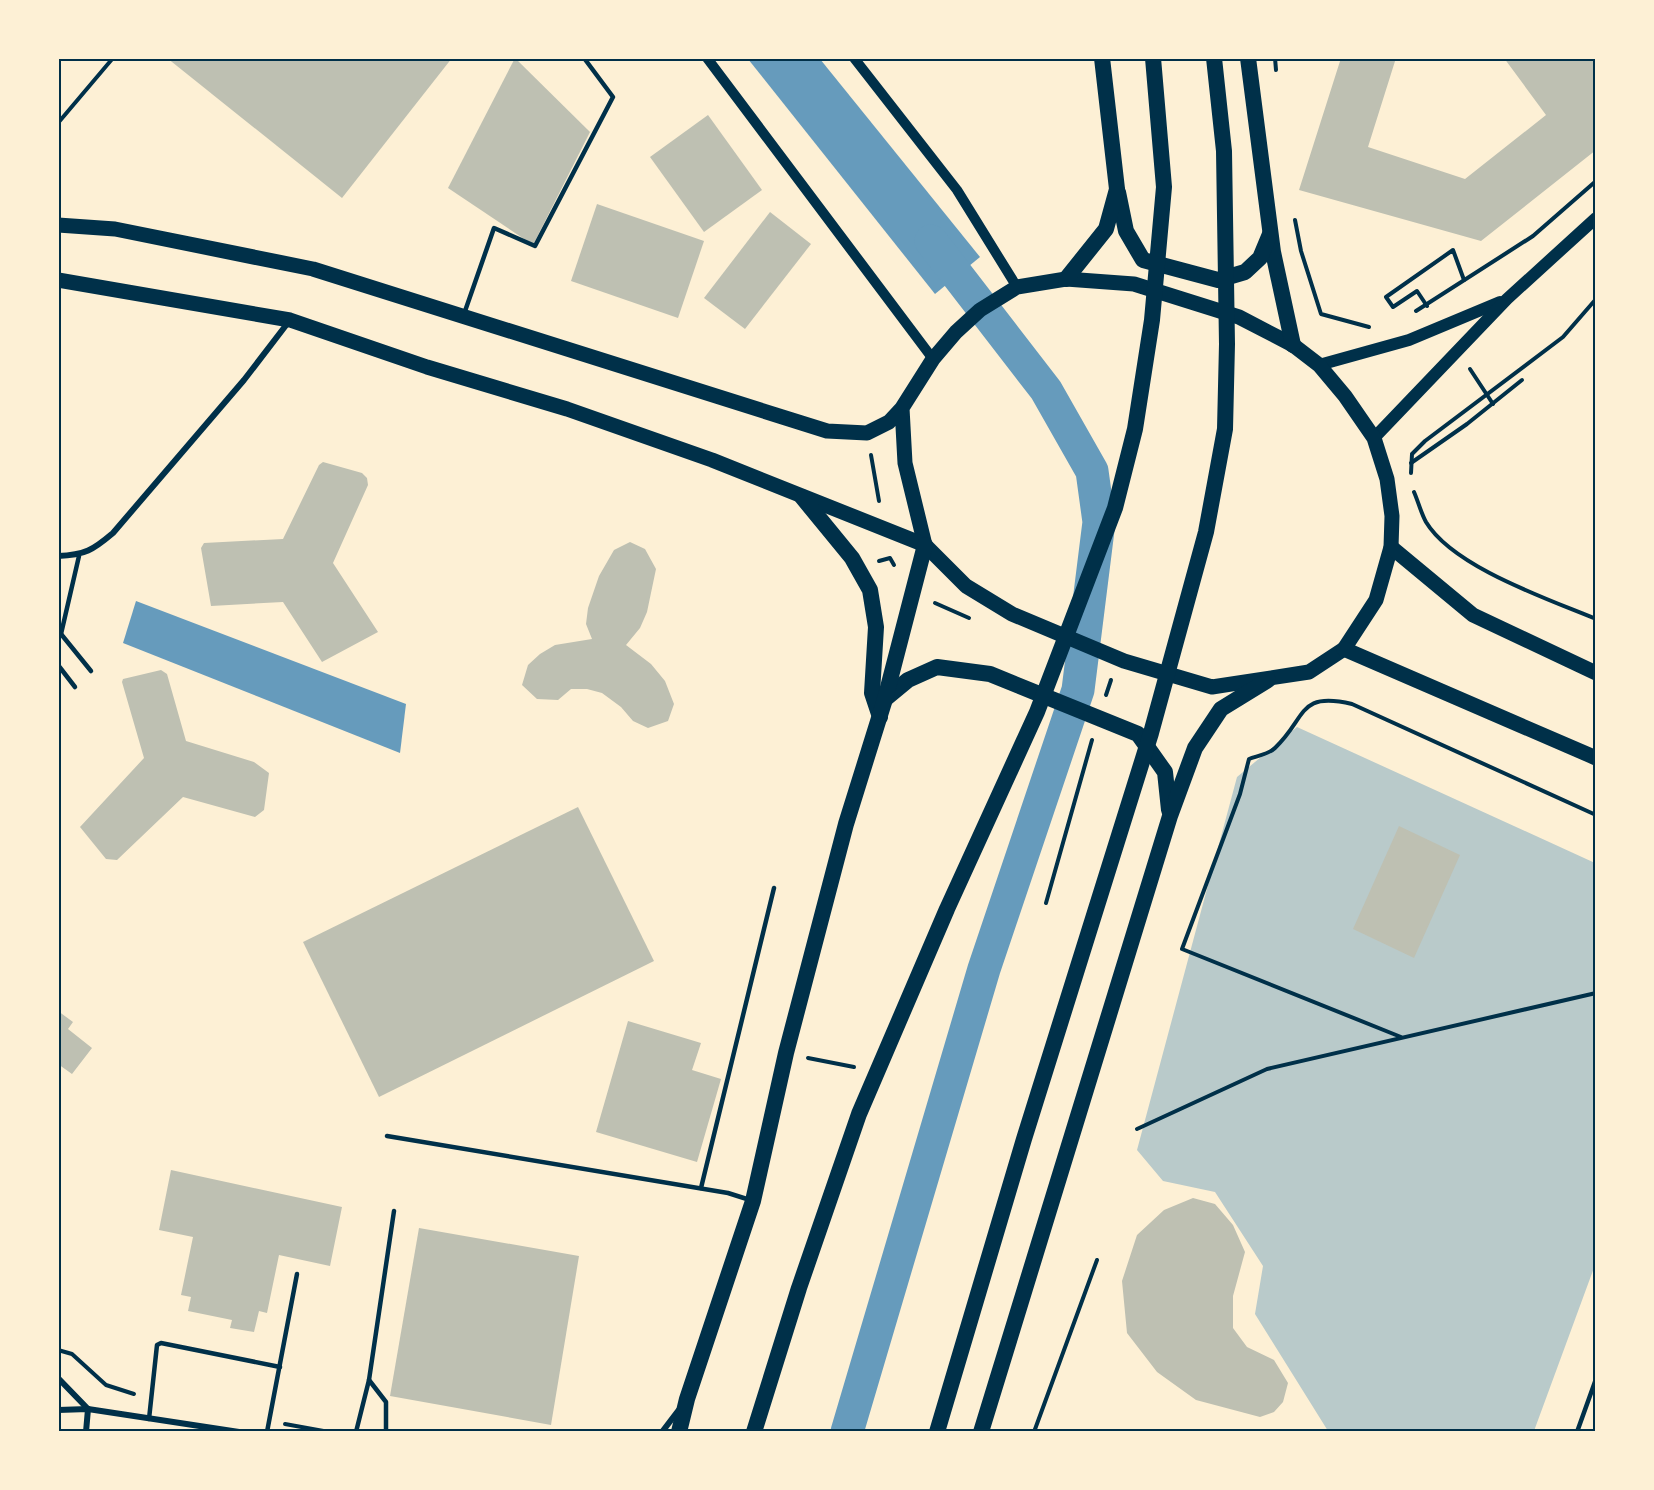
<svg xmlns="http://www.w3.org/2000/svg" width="1654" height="1490" font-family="'Sofia Sans Condensed',sans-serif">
<rect width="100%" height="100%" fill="#fdf0d5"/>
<!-- green -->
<path fill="#b9caca" d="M 1297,727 L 1595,863 L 1595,1265 L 1534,1431 L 1328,1431 L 1255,1314 L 1263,1266 L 1215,1192 L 1163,1181 L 1137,1150 L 1237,777 Z"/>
<!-- water -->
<g fill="#669bbc">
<path d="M 748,59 L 820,59 L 980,257 L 935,294 Z"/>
<path d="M 136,601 L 406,704 L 400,753 L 123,643 Z"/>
</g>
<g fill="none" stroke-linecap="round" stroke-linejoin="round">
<!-- canal -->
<path stroke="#669bbc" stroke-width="33" d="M 847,1432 L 984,969 L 1078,690 L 1099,522 L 1092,471 L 1046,390 L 931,241"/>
</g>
<!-- building -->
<g fill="#bec0b2">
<path d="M 167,58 L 452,58 L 342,198 Z"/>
<path d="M 515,58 L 590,132 L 533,245 L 448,188 Z"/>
<path d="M 1341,58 L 1396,58 L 1368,147 L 1465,179 L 1546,115 L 1504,58 L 1596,58 L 1596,150 L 1481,241 L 1299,190 Z"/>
<path d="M 708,115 L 762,190 L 704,232 L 650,157 Z"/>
<path d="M 597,204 L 704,241 L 678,318 L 571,281 Z"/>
<path d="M 770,212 L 811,244 L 745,329 L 704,298 Z"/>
<path d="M 323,462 L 362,473 L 367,478 L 368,485 L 333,563 L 378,632 L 322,662 L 283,602 L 211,606 L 201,548 L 204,543 L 283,539 L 319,465 Z"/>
<path d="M 630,542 L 645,549 L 656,569 L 647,612 L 640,628 L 626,645 L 651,664 L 665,681 L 674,704 L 668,721 L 648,728 L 633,721 L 621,707 L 602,693 L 587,689 L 571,689 L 558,700 L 537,699 L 522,685 L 528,665 L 540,654 L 555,645 L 592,639 L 586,624 L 588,608 L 599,576 L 614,550 Z"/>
<path d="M 161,670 L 167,674 L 186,741 L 254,762 L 269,773 L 264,810 L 255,817 L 183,797 L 117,860 L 106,859 L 80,827 L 144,758 L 122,682 L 123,679 Z"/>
<path d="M 578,807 L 654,961 L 379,1097 L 303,942 Z"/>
<path d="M 1399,826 L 1460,855 L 1414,958 L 1353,929 Z"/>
<path d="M 58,1011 L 73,1022 L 68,1029 L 92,1048 L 72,1074 L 58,1064 Z"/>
<path d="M 628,1021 L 701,1043 L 692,1070 L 721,1079 L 697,1162 L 596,1132 Z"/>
<path d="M 171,1170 L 342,1207 L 330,1266 L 279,1255 L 267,1313 L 259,1311 L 254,1332 L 230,1328 L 232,1320 L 188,1311 L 191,1297 L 181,1295 L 193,1237 L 159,1230 Z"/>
<path d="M 1193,1198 L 1215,1204 L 1233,1225 L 1245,1252 L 1233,1296 L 1233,1328 L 1247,1347 L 1274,1360 L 1288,1383 L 1283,1402 L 1274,1412 L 1260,1417 L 1196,1400 L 1157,1372 L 1127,1333 L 1122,1281 L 1137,1235 L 1164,1210 Z"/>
<path d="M 419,1228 L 579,1256 L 551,1425 L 390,1396 Z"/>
</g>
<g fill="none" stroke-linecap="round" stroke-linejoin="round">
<!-- path -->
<g stroke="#003049" stroke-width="4">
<path d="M 1275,58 L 1276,70"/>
<path d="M 58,123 L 113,58"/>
<path d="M 1295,220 L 1301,251 L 1321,314 L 1369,327"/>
<path d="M 1427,306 L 1417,291 L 1393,307 L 1386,297 L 1453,250 L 1464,280"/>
<path d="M 1416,311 L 1533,236 L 1596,181"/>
<path d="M 1470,369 L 1493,404"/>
<path d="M 871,455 L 879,501"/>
<path d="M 1411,463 L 1467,424 L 1522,380"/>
<path d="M 1411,473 L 1412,454 L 1425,441 L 1563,337 L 1596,299"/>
<path d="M 1414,492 C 1418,501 1421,513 1426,522 C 1453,567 1548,599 1596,619"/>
<path d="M 879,561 L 890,558 L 894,565"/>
<path d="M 935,603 L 969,618"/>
<path d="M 1106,695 L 1111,680"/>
<path d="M 1046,903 L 1092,740"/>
<path d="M 1401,1037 L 1182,949 L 1240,794 L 1249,759 C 1257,756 1269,754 1275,748 C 1307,718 1297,691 1352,704 L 1596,815"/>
<path d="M 808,1058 L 854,1067"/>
<path d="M 1137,1129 L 1267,1069 L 1596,993"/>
<path d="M 58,1350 L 72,1354 L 106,1385 L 134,1394"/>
<path d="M 285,1424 L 329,1432"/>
<path d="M 1034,1432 L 1097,1260"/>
</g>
<!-- service -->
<g stroke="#003049" stroke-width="4.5">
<path d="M 464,314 L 494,228 L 535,246 L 613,97 L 584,58"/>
<path d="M 61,634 L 91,671"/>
<path d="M 58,637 L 61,634 L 79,556"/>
<path d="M 58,665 L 75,687"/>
<path d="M 387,1136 L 728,1193 L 750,1200"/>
<path d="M 701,1188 L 774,888"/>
<path d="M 369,1380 L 386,1402 L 386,1432"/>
<path d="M 149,1419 L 157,1345 L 161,1343 L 280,1367"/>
<path d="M 267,1432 L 297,1274"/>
<path d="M 356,1432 L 369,1380 L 394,1211"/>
<path d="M 1577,1432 L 1596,1379"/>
</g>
<!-- minor -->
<g stroke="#003049" stroke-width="6">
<path d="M 58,556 C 85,555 93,550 113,533 L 244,380 L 290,320"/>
<path d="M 58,1378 L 88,1409"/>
<path d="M 58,1410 L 88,1409 L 239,1432"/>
<path d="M 86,1432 L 88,1409"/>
<path d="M 662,1432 L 678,1411"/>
</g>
<!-- tertiary -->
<g stroke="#003049" stroke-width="10">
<path d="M 707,58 L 933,359"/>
<path d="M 854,58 L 957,190 L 1017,287"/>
</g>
<!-- secondary -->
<g stroke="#003049" stroke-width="12">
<path d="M 1319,365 L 1409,340 L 1500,302"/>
<path d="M 1374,438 L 1507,299 L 1596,218"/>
</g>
<!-- primary -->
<g stroke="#003049" stroke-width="15">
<path d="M 58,225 L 115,229 L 313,269 L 827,431 L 867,433 L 889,422 L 902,408 L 933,359 L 956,332 L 980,310 L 1017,287 L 1066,279 L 1134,284 L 1239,317 L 1293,345 L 1319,365 L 1345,396 L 1374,438 L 1387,479 L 1392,516 L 1391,547 L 1376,600 L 1344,649 L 1309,672 L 1212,687 L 1124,661 L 1012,614 L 966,586 L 925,545 L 905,463 L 902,408"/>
<path d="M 58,280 L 290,320 L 427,367 L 567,409 L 712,460 L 925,545"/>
<path d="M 1391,547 L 1473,615 L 1596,673"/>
<path d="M 1344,649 L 1596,758"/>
</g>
<!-- trunk -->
<g stroke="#003049" stroke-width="16">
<path d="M 1248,58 L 1273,252 L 1293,345"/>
<path d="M 1118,192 L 1126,231 L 1143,260 L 1218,280 L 1245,272 L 1260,258 L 1270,234"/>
<path d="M 1066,279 L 1106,229 L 1117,189 L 1102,58"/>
<path d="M 802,497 L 852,558 L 870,590 L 876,627 L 872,693 L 880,717"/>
<path d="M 885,699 L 908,680 L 937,667 L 990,674 L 1138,734 L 1165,772 L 1169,810"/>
<path d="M 679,1432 L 687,1399 L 753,1201 L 786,1053 L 846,824 L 885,699 L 925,545"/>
<path d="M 754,1432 L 799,1288 L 859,1114 L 947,909 L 1037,712 L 1115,508 L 1135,429 L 1152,320 L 1164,187 L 1153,58"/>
<path d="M 937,1432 L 1024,1139 L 1151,733 L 1206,532 L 1225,429 L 1227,344 L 1224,151 L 1214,58"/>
<path d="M 981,1432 L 1170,816 L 1195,748 L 1221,709 L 1268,680"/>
</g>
</g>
<!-- border -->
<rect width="1654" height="1490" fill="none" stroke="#fdf0d5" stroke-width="120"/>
<rect x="60" y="60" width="1534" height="1370" fill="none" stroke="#003049" stroke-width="2"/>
</svg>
